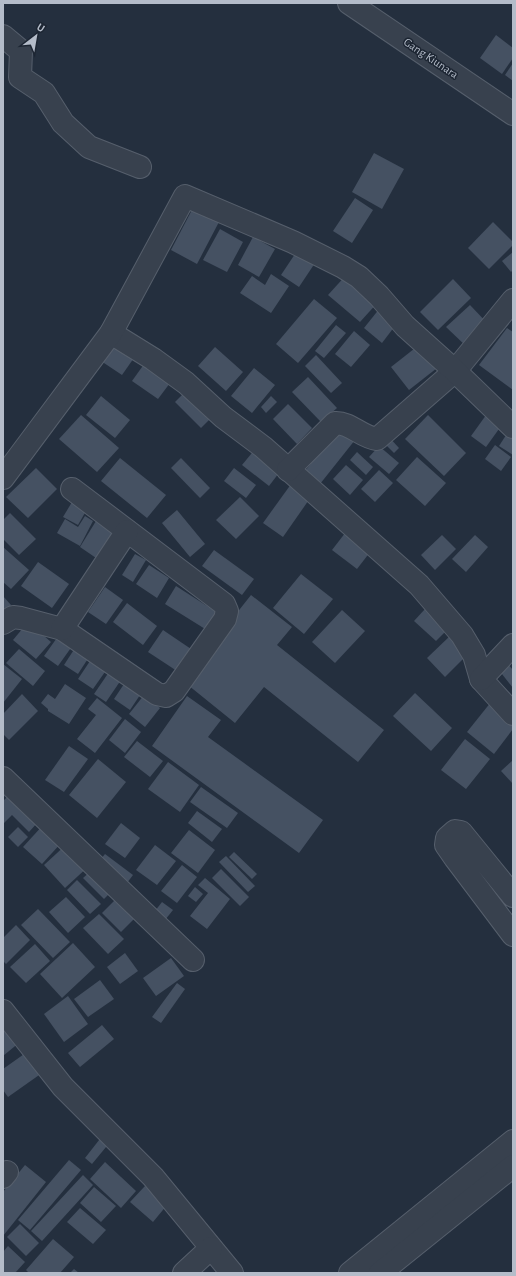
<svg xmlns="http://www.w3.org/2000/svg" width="516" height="1276" font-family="'Alegreya Sans',sans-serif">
<rect width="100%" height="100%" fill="#242f3e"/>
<!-- building -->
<g fill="#455162">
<path d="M 496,35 L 513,48 L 513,58 L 502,74 L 480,58 Z"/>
<path d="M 513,63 L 513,81 L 505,75 Z"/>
<path d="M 374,153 L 404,169 L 382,209 L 352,192 Z"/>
<path d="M 355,198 L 373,210 L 352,243 L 333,231 Z"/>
<path d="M 194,206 L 220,220 L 197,264 L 171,250 Z"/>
<path d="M 493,222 L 513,242 L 513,245 L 489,269 L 468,248 Z"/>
<path d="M 220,229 L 243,242 L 227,272 L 203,260 Z"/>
<path d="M 253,237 L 275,249 L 259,277 L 238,265 Z"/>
<path d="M 299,248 L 317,260 L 299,287 L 281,275 Z"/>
<path d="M 513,252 L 513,270 L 511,272 L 502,261 Z"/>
<path d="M 348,273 L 379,301 L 360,322 L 328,295 Z"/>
<path d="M 271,274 L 289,286 L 271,313 L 240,293 L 252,276 L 265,285 Z"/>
<path d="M 453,279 L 471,298 L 438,330 L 420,312 Z"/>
<path d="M 314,299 L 337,318 L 298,363 L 276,344 Z"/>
<path d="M 470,305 L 489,325 L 467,347 L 446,327 Z"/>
<path d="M 380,308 L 398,322 L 382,343 L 364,328 Z"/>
<path d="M 336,325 L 346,333 L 324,358 L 315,351 Z"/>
<path d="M 507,328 L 513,332 L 513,390 L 479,365 Z"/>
<path d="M 354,331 L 370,345 L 351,367 L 335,354 Z"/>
<path d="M 116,340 L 136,355 L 122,375 L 101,361 Z"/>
<path d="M 419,345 L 437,368 L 409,390 L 391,367 Z"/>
<path d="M 215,347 L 243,372 L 226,391 L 198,366 Z"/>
<path d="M 316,355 L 342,383 L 331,393 L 305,366 Z"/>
<path d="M 147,360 L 173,379 L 158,399 L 132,381 Z"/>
<path d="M 254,368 L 275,385 L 252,413 L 231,396 Z"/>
<path d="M 308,377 L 337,408 L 321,422 L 292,392 Z"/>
<path d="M 189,388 L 215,414 L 201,428 L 175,402 Z"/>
<path d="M 101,396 L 130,420 L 115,438 L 86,415 Z"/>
<path d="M 271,396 L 277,402 L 266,413 L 261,407 Z"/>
<path d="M 288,404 L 312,428 L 297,444 L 273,419 Z"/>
<path d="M 489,411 L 504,422 L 486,447 L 471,436 Z"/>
<path d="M 81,415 L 119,448 L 97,472 L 59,439 Z"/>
<path d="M 428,415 L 466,453 L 444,476 L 405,439 Z"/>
<path d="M 339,428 L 355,440 L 320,484 L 305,471 Z"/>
<path d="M 510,429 L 513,431 L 513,455 L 499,446 Z"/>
<path d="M 388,436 L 399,448 L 394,453 L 382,441 Z"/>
<path d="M 495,445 L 511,457 L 501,471 L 485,459 Z"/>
<path d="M 379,446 L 399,463 L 389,474 L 369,457 Z"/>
<path d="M 256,448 L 282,469 L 269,486 L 242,465 Z"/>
<path d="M 357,452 L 373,467 L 366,475 L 350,460 Z"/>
<path d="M 417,457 L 446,483 L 425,506 L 396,480 Z"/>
<path d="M 120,458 L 166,495 L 147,518 L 101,481 Z"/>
<path d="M 181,458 L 210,488 L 200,498 L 171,468 Z"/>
<path d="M 346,465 L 363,480 L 350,495 L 333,479 Z"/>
<path d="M 36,468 L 57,489 L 28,518 L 6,497 Z"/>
<path d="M 234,468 L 256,485 L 246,498 L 224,481 Z"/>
<path d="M 379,470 L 393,483 L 375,502 L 361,489 Z"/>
<path d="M 294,480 L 313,494 L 283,537 L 263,523 Z"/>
<path d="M 240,497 L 259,516 L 236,539 L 216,520 Z"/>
<path d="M 72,502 L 86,511 L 78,525 L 63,517 Z"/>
<path d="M 177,510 L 205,544 L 190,557 L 162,523 Z"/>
<path d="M 10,513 L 36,539 L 19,555 L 3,539 L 3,520 Z"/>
<path d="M 85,516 L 93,521 L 80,546 L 57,533 L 65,519 L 78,527 Z"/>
<path d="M 96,521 L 115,534 L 99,560 L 80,547 Z"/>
<path d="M 349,528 L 374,547 L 357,569 L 332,550 Z"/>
<path d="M 442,535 L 456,549 L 435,570 L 421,555 Z"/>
<path d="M 475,535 L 488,547 L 466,572 L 452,559 Z"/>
<path d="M 3,547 L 29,570 L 11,589 L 3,582 Z"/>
<path d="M 214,550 L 254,579 L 242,595 L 202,566 Z"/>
<path d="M 135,554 L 146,560 L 133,582 L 122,575 Z"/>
<path d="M 38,562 L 69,584 L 52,608 L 21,586 Z"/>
<path d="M 149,565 L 169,578 L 157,598 L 136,584 Z"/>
<path d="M 301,574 L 333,599 L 304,634 L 273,608 Z"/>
<path d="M 176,586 L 221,615 L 210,632 L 165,604 Z"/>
<path d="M 105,587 L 123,600 L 106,624 L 88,612 Z"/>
<path d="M 251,595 L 292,627 L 277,645 L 384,730 L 358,762 L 264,687 L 235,723 L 183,681 Z"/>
<path d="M 3,596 L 11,605 L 3,613 Z"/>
<path d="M 127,603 L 157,626 L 143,645 L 113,622 Z"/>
<path d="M 425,609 L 447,630 L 436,641 L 414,621 Z"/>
<path d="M 342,610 L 365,631 L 335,663 L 312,642 Z"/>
<path d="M 28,622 L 51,642 L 36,659 L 13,640 Z"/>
<path d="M 163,630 L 194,651 L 180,673 L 148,652 Z"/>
<path d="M 59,635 L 73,645 L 58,666 L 44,656 Z"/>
<path d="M 451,635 L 468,654 L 445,677 L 427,658 Z"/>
<path d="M 75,648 L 89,657 L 78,674 L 64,665 Z"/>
<path d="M 19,649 L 45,671 L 33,686 L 6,663 Z"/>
<path d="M 92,658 L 107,669 L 93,689 L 78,679 Z"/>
<path d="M 507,663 L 513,670 L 513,688 L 498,669 Z"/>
<path d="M 3,664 L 22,679 L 3,703 Z"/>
<path d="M 109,672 L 121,680 L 106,702 L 94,694 Z"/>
<path d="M 126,681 L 142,692 L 130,710 L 114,699 Z"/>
<path d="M 65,684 L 86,698 L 69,724 L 48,711 L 48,709 L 41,703 L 48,694 L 55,699 Z"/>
<path d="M 415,693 L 452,728 L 431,751 L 393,716 Z"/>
<path d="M 22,694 L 38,711 L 9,740 L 3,734 L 3,714 Z"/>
<path d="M 144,695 L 160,708 L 145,727 L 129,714 Z"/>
<path d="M 187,696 L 221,720 L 208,737 L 323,820 L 299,853 L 152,746 Z"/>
<path d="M 97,698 L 122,718 L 95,753 L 77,739 L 96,715 L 88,709 Z"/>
<path d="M 491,702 L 513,719 L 513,729 L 494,754 L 467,732 Z"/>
<path d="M 125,719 L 141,732 L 125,753 L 109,740 Z"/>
<path d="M 465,739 L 490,759 L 466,789 L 441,770 Z"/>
<path d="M 137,741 L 163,761 L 150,777 L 124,757 Z"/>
<path d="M 69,746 L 88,759 L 64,792 L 45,780 Z"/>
<path d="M 98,759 L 126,782 L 97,818 L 69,795 Z"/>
<path d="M 513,760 L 513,784 L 501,771 Z"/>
<path d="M 168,762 L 199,785 L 180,812 L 148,789 Z"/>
<path d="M 201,787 L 238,813 L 227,828 L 190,802 Z"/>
<path d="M 9,795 L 38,822 L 29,832 L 12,815 L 3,824 L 3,801 Z"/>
<path d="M 197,811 L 222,829 L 212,842 L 188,823 Z"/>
<path d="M 121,823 L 140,838 L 125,858 L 105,844 Z"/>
<path d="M 44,824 L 62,842 L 42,864 L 23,847 Z"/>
<path d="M 18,827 L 28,837 L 18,847 L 8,837 Z"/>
<path d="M 189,830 L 215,850 L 198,873 L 171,853 Z"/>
<path d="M 69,842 L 90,865 L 65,888 L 44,865 Z"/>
<path d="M 155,845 L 176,861 L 157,885 L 136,870 Z"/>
<path d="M 234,852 L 257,874 L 252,879 L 229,857 Z"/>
<path d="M 105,854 L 133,875 L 124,887 L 96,865 Z"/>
<path d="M 226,856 L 255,886 L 248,892 L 219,862 Z"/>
<path d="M 182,865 L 197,877 L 177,903 L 161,891 Z"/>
<path d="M 93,869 L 114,889 L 104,899 L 83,878 Z"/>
<path d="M 221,869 L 249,897 L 240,906 L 212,878 Z"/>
<path d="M 205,878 L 230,899 L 207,929 L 190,916 L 208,893 L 198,885 Z"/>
<path d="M 77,880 L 101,904 L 90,914 L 67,890 Z"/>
<path d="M 195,887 L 203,894 L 196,902 L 188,896 Z"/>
<path d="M 121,894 L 140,913 L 121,932 L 102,913 Z"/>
<path d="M 66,897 L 85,917 L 68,933 L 49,912 Z"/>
<path d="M 162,902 L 173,910 L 165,920 L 155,911 Z"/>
<path d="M 38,909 L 70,942 L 53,958 L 21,925 Z"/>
<path d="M 99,914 L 124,939 L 108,954 L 83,928 Z"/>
<path d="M 16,925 L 30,940 L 6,964 L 3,961 L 3,938 Z"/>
<path d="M 73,943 L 95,967 L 62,998 L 40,974 Z"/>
<path d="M 35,944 L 50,961 L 26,983 L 10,967 Z"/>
<path d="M 125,953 L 138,971 L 120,984 L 107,967 Z"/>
<path d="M 171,958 L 184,976 L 156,996 L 143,978 Z"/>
<path d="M 100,980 L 114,999 L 88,1017 L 74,999 Z"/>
<path d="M 177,983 L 185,989 L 161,1023 L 152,1017 Z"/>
<path d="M 68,996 L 88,1024 L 64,1042 L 44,1014 Z"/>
<path d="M 3,1024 L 20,1042 L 3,1056 Z"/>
<path d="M 102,1025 L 114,1039 L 80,1067 L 68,1053 Z"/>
<path d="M 27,1052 L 42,1073 L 8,1097 L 3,1090 L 3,1069 Z"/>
<path d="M 103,1135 L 111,1141 L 92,1164 L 85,1158 Z"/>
<path d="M 69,1160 L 81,1170 L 30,1230 L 18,1220 Z"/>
<path d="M 105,1162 L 136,1191 L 121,1208 L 90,1179 Z"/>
<path d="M 25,1165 L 46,1182 L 3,1236 L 3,1192 Z"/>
<path d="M 83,1175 L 93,1185 L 42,1241 L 31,1231 Z"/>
<path d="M 145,1186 L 167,1205 L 153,1222 L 130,1202 Z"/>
<path d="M 94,1187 L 116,1206 L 101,1222 L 80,1203 Z"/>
<path d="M 80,1208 L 106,1230 L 93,1244 L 67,1222 Z"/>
<path d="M 20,1224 L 39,1243 L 26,1256 L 7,1237 Z"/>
<path d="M 53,1239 L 74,1257 L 60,1273 L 29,1273 L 26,1270 Z"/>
<path d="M 8,1246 L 25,1262 L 15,1273 L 3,1273 L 3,1252 Z"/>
<path d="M 74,1269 L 79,1273 L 70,1273 Z"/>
</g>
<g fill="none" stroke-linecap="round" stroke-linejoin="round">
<!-- minor casing -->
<g stroke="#565f6c" stroke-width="24">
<g id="minor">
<path d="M 349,3 L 513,114"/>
<path d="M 3,36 L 21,51 L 20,77 L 44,93 L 63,123 L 89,147 L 140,167"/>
<path d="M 111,333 L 153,359 L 186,383 L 223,417 L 263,447 L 419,585 L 462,635 L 474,655 L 481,679 L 513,714"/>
<path d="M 288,470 L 335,423 C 350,422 361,437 377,439 L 455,371 L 513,300"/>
<path d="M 3,478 L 111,333 L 185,196 L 293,242 L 343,267 L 359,277 L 379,296 L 405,326 L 455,371 L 513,427"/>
<path d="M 3,623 L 13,617 L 21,618 L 62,629 L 157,694 L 166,696 L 174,691 L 225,619 L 227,611 L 224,604 L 72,489"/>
<path d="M 62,629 L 127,531"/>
<path d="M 481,679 L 513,645"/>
<path d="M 3,778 L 193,960"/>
<path d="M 513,896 L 461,832 L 455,831 L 447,838 L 446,845 L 455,858 L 513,935"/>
<path d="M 3,1011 L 63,1087 L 153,1177 L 232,1273"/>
<path d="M 3,1177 L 7,1172"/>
<path d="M 184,1273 L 211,1248"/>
<path d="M 350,1273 L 513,1141"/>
<path d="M 380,1273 L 513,1166"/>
</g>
</g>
<!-- minor -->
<use href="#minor" stroke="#38414e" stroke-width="22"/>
</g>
<g text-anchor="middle" stroke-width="3" stroke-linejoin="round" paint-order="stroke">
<!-- street labels -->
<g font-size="12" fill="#b4bcc9" stroke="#1d2633">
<text transform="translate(431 58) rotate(34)" y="4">Gang Kiunara</text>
</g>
</g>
<!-- border -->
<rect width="516" height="1276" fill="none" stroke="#b4bcc9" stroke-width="8"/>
<!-- north arrow -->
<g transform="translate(36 36) rotate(31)" stroke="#1d2633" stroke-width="3" paint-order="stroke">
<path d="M0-3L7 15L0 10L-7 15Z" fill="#b4bcc9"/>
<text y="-6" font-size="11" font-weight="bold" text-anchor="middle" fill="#b4bcc9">U</text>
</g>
</svg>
